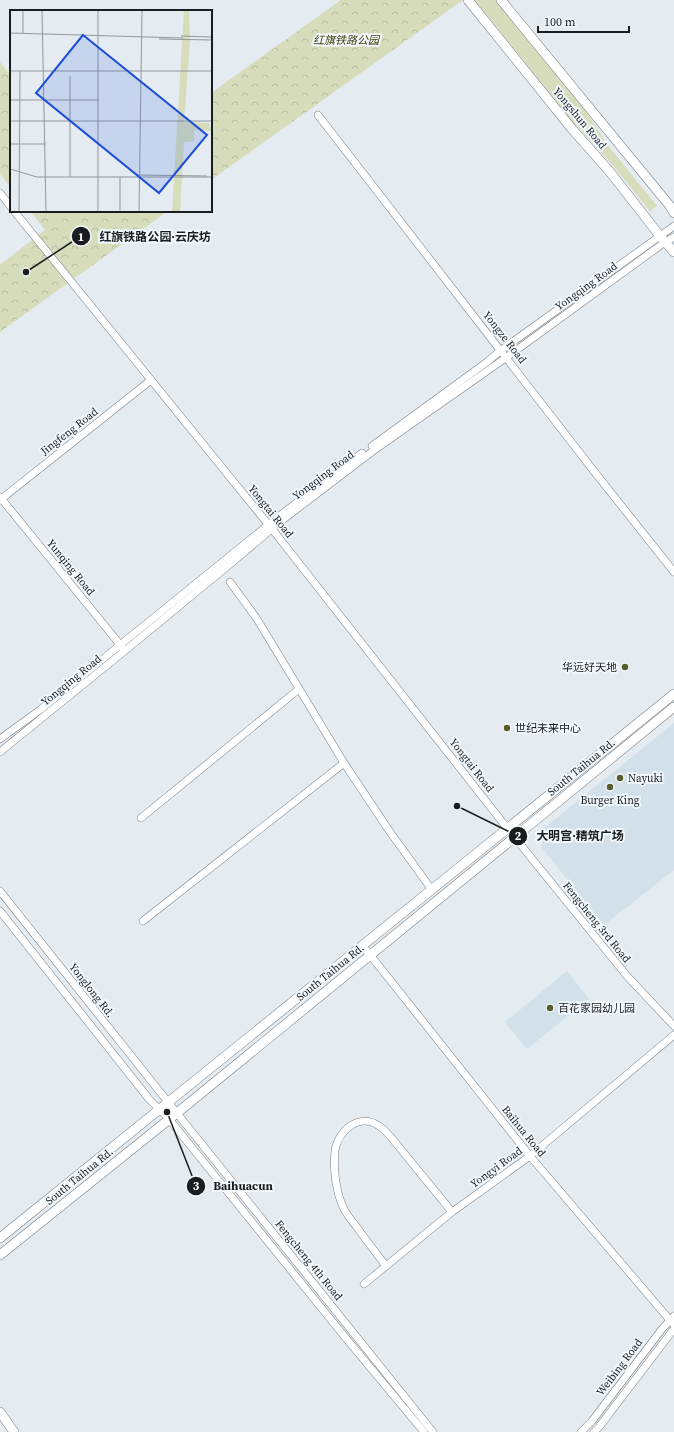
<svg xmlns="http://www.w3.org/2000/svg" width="674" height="1432" font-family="'Source Serif 4','Noto Sans SC',serif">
<defs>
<pattern id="forest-crowns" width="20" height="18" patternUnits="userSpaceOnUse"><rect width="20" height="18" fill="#d7ddbb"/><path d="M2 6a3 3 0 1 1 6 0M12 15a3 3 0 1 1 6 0" fill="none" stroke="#b8bda0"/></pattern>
</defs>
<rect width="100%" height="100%" fill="#e4ebf1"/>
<!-- built -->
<g fill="#d2e0ea">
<path d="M 674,723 L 674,870 L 604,925 L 542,848 L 543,829 Z"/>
<path d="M 567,971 L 589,999 L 527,1049 L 505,1022 Z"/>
</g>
<!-- green -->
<path fill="#d7ddbb" d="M 475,0 L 495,0 L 586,112 L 610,148 L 657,206 L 650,211 L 611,163 L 574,123 Z"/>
<!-- forest -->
<g fill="url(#forest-crowns)">
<path d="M 341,0 L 463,0 L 211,180 L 211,93 Z"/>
<path d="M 0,62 L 11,76 L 11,188 L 0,174 Z"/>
<path d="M 30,211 L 168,211 L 0,332 L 0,263 L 1,264 L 45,230 Z"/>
</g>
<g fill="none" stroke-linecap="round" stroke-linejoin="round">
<!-- minor casing -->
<g stroke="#777d82" stroke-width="8">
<g id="minor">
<path d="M 318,115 L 593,470 L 674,572"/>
<path d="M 0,193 L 11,207"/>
<path d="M 14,211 L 272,529 L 507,828 L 627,976 L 674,1026"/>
<path d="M 372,446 L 487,362 L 500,351 L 674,226"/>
<path d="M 0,497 L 122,647"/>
<path d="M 0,500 L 151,380"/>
<path d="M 230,582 L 257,619 L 344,763 L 390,832 L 432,890"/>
<path d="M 0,739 L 40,710 L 278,517 L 362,453"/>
<path d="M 0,752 L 127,649 L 229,565 L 281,521 L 373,451 L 507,357 L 665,242 L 674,237"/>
<path d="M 141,818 L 299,689"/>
<path d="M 0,891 L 168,1102 L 433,1432"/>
<path d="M 0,911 L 149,1099 L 169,1119 L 340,1331 L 424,1432"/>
<path d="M 143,921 L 344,763"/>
<path d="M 363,946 L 530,1156 L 674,1325"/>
<path d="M 386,1266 C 376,1253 366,1240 356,1226 C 352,1221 347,1215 344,1209 C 336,1193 333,1169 335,1151 C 338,1131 359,1112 379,1126 C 383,1128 387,1133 390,1136 L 452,1212"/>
<path d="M 364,1284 L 452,1212 L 530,1156 L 674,1035"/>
<path d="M 581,1432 L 592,1421 L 662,1329 L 674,1316"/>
<path d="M 594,1432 L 599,1427 L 674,1329"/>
</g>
</g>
<!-- major casing -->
<g stroke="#777d82" stroke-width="10">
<g id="major">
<path d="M 468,0 L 572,129 L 610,172 L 660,236 L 674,252"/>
<path d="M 501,0 L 670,206 L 674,213"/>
<path d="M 0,1238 L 674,694"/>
<path d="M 0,1255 L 177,1113 L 674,707"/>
<path d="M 0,1412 L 14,1432"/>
</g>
</g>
<!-- minor -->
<use href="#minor" stroke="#fff" stroke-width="7"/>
<!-- major -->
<use href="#major" stroke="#fff" stroke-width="9"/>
</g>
<!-- markers -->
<g fill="#585d2c" stroke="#f1f8fe" stroke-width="1.5">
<circle cx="625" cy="667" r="4"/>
<circle cx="507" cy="728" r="4"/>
<circle cx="620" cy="778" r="4"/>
<circle cx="610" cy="787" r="4"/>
<circle cx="550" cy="1008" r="4"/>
</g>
<g text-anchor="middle" stroke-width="4" stroke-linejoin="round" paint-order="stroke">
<!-- park labels -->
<g font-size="11" font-style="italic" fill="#3c4105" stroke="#f1f8fe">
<text x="346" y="44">红旗铁路公园</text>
</g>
<!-- street labels -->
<g font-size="11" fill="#1a1d1f" stroke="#f1f8fe">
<text transform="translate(580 118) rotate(50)" y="4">Yongshun Road</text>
<text transform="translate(586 286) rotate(-36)" y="4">Yongqing Road</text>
<text transform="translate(505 337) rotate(52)" y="4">Yongze Road</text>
<text transform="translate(69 431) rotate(-38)" y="4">Jingfeng Road</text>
<text transform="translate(323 475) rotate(-37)" y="4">Yongqing Road</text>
<text transform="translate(271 511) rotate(51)" y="4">Yongtai Road</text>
<text transform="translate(71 567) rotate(51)" y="4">Yunqing Road</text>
<text transform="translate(71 680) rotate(-39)" y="4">Yongqing Road</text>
<text transform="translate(472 765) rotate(52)" y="4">Yongtai Road</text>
<text transform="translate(581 767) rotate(-39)" y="4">South Taihua Rd.</text>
<text transform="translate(597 922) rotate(51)" y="4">Fengcheng 3rd Road</text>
<text transform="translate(330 972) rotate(-39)" y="4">South Taihua Rd.</text>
<text transform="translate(92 990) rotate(52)" y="4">Yonglong Rd.</text>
<text transform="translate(524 1131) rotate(51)" y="4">Baihua Road</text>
<text transform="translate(496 1167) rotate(-36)" y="4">Yongyi Road</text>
<text transform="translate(79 1176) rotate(-39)" y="4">South Taihua Rd.</text>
<text transform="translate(309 1260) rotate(51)" y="4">Fengcheng 4th Road</text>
<text transform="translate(619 1367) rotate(-53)" y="4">Weibing Road</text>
</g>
<!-- poi labels -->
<g font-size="11" fill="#1a1d1f" stroke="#f1f8fe" text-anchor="start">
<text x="617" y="671" text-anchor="end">华远好天地</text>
<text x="515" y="732">世纪未来中心</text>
<text x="628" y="782">Nayuki</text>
<text x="610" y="804" text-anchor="middle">Burger King</text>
<text x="558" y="1012">百花家园幼儿园</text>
</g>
</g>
<!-- overview -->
<g transform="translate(10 10)">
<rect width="202" height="202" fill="#e4ebf1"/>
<path d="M 174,0 L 179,0 L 180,32 L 174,112 L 199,113 L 202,121 L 184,120 L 184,131 L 174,132 L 170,202 L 162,202 Z" fill="#d7ddbb"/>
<path fill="none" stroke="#93999d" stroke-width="1" d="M 32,0 L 36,202M 0,23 L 173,28M 13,24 L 13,0M 171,26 L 202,27M 149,29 L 202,30M 0,61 L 202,61M 0,90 L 89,90M 0,111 L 202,111M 0,134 L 36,134M 0,159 L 27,167 L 202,167M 127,165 L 197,166M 60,167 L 60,66M 110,167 L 110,202M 9,202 L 10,61M 88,202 L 88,0M 129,202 L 132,0"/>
<path fill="#1d4ed8" fill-opacity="0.15" stroke="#1d4ed8" stroke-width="2" d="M 73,25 L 197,125 L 149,183 L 26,83 Z"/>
<rect width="202" height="202" fill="none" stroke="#1a1d1f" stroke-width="2"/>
</g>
<!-- callouts -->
<path fill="none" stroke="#1a1d1f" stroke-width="1.5" d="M26 272L81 236M457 806L518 836M167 1112L196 1186"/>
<g fill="#1a1d1f" stroke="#f1f8fe" stroke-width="1.5">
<circle cx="26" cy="272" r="4"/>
<circle cx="457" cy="806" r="4"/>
<circle cx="167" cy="1112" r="4"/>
<circle cx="81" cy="236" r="10"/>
<circle cx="518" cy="836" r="10"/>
<circle cx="196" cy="1186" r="10"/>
</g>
<g font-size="12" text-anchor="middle" font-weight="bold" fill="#fff">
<text x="81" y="241">1</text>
<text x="518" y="840">2</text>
<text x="196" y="1190">3</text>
</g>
<g font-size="12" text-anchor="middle" font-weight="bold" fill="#1a1d1f" stroke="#f1f8fe" stroke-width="4" stroke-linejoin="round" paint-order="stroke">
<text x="155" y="241">红旗铁路公园·云庆坊</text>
<text x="580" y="840">大明宫·精筑广场</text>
<text x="243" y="1190">Baihuacun</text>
</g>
<!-- scale -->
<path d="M538 26v6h91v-6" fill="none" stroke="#1a1d1f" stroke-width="2"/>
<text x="544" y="26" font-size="12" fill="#1a1d1f" stroke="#f1f8fe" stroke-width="3" paint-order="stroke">100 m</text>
</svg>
